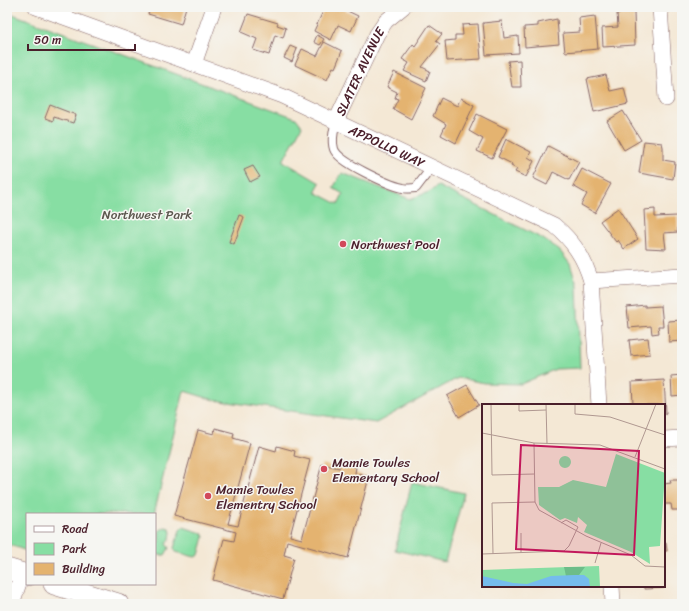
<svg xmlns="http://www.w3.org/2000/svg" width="689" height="611" font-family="Sriracha,sans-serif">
<rect width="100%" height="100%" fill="#f6f6f2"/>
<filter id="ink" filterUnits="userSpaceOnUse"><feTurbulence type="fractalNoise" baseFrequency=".025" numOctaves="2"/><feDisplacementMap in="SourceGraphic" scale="8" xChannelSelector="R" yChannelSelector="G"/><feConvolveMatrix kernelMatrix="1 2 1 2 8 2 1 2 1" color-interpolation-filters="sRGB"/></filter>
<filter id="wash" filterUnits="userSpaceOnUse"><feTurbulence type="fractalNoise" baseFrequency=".012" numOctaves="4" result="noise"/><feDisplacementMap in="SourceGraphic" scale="16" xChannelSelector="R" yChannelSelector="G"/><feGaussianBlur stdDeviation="0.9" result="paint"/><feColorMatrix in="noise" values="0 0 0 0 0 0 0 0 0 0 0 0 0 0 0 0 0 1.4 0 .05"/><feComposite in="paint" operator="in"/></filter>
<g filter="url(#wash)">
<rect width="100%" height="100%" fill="#f4e8d5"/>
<!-- green -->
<g fill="#87dea3" stroke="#687e67">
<path d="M 7,12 L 296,118 L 302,126 L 283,161 L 320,183 L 315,192 L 338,204 L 343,194 L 333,188 L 342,173 L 410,199 L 429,192 L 438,186 L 543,239 L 560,251 L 570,264 L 577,285 L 580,368 L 556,369 L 521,384 L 485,383 L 458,378 L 376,423 L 214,400 L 184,391 L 154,514 L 27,514 L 27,551 L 7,544 Z"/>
<path d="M 412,482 L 464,493 L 445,562 L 395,550 Z"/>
<path d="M 165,527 L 169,528 L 171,532 L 170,539 L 166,544 L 169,548 L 165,555 L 157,555 L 155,547 L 159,542 L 159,531 Z"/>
<path d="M 183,527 L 202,533 L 204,537 L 199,555 L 195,557 L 176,552 L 174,548 L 180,530 Z"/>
</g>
<g id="blocks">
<!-- building -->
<g fill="#e4b36f">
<path d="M 151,7 L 186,7 L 181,24 L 148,14 Z"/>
<path d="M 325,7 L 339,7 L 358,16 L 351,31 L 338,25 L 331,40 L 314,31 Z"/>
<path d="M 634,12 L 635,45 L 603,47 L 602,28 L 618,27 L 617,13 Z"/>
<path d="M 248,14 L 278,23 L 277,25 L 286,28 L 283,38 L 275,35 L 269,55 L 253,50 L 257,39 L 241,32 Z"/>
<path d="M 595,16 L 598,49 L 565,52 L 563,33 L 580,32 L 579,18 Z"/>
<path d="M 557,19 L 559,44 L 525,47 L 524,27 L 538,26 L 538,23 Z"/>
<path d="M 502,21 L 504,38 L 518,36 L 519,53 L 486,55 L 483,23 Z"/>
<path d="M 478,24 L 481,59 L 447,61 L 445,41 L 455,40 L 455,35 L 463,35 L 462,25 Z"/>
<path d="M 429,25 L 442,34 L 436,41 L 440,44 L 422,67 L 430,71 L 426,81 L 404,71 L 409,63 L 402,59 L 413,44 L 415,46 Z"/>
<path d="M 317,35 L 324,39 L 320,45 L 314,42 Z"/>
<path d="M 324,42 L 342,51 L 335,68 L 333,67 L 327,80 L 295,65 L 302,49 L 317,56 Z"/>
<path d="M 290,46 L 297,49 L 292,62 L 284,58 Z"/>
<path d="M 520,60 L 521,87 L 512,87 L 508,61 Z"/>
<path d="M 394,72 L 426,88 L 411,119 L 393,109 L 398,99 L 395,98 L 397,92 L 387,87 Z"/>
<path d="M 606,75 L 610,91 L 624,88 L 628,104 L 594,112 L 587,79 Z"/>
<path d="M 441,98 L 457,106 L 461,98 L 474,105 L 456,143 L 441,135 L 446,124 L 433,116 Z"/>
<path d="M 50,105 L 76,115 L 73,123 L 54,117 L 53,121 L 45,118 Z"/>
<path d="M 623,111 L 641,140 L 624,150 L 607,121 Z"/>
<path d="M 477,114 L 507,129 L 492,158 L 477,151 L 483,139 L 469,131 Z"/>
<path d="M 506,139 L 531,152 L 528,157 L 534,161 L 526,177 L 515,172 L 517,169 L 511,166 L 512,164 L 498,157 Z"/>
<path d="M 644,141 L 662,143 L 663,147 L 663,160 L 675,162 L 673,179 L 639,173 Z"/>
<path d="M 548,146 L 579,162 L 569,180 L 553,172 L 547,185 L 533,178 Z"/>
<path d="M 253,166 L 260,177 L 250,182 L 244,170 Z"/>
<path d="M 582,169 L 611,184 L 595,213 L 581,205 L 587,194 L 573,186 Z"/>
<path d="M 618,208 L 638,239 L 624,249 L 618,240 L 616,242 L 600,221 Z"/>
<path d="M 655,209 L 655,217 L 677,216 L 678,232 L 664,233 L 666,249 L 646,248 L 644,210 Z"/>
<path d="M 239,215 L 244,217 L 234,244 L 229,242 Z"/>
<path d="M 645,305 L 645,307 L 661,306 L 663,326 L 658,326 L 659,333 L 652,334 L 651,326 L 629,328 L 627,307 Z"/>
<path d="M 682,320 L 682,341 L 669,342 L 668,321 Z"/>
<path d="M 648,338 L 650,354 L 631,356 L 629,340 Z"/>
<path d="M 682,375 L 682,395 L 672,396 L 671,376 Z"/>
<path d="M 664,380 L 666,413 L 664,414 L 664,405 L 633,405 L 632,382 Z"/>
<path d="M 467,385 L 479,405 L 459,417 L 447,396 Z"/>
<path d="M 215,428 L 234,433 L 233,438 L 250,443 L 228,524 L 238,526 L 259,446 L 276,451 L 277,446 L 295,451 L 294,456 L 310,460 L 290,536 L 302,539 L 322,464 L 339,468 L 340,463 L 356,467 L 355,473 L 369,477 L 348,558 L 287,541 L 284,555 L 294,558 L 283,599 L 213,580 L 224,539 L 234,541 L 236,532 L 174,516 L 198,430 L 214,434 Z"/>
<path d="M 670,480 L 681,480 L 682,510 L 672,510 L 671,504 L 664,504 L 664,484 L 671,483 Z"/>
<path d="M 666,543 L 667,551 L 664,551 L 664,544 Z"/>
<path d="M 644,586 L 664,586 L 664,588 L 644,589 Z"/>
</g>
</g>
</g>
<g filter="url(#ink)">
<use href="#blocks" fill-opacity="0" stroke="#866566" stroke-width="1"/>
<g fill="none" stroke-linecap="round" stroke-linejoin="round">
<!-- lane casing -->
<g stroke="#866566" stroke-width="10">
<path id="lane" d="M 336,121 C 334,129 331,140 334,149 C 338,162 389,185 403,188 C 407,189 412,188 416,188 L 432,167"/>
</g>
<!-- street casing -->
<g stroke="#866566" stroke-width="16">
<g id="street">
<path id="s1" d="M 36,7 L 282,96 L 554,225 C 573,241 584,257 591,281 L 599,405"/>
<path d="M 660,7 L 666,99"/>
<path d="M 194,64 L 214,7"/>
<path id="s2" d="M 336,121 L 377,34 L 386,21 L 403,7"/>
<path d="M 591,281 L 682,275"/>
<path d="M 664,439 L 682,438"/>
<path d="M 612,586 L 613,604"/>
<path d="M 12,604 L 22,574"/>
</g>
</g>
<!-- secondary casing -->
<g stroke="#866566" stroke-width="22">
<g id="secondary">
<path d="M 7,569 L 27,575"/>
<path d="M 54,584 L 118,604"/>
</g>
</g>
<!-- lane -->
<use href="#lane" stroke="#fff" stroke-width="8"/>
<!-- street -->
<use href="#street" stroke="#fff" stroke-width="15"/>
<!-- secondary -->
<use href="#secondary" stroke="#fff" stroke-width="21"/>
</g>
</g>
<!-- markers -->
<g fill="#d1495b" stroke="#f6f6f2" stroke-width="1.5">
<circle cx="343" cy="244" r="4"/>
<circle cx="324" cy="469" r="4"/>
<circle cx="208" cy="496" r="4"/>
</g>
<g text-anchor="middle" stroke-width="3" stroke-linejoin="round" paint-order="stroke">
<!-- street labels -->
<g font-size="13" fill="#4a1f2b" stroke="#f6f6f2">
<text dy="5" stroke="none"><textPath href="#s2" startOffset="55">SLATER AVENUE</textPath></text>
<text dy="5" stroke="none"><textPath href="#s1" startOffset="378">APPOLLO WAY</textPath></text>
</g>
<!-- park labels -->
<g font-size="13" fill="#5c584f" stroke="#f6f6f2">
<text x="147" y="219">Northwest Park</text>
</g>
<!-- poi labels -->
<g font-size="13" fill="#4a1f2b" stroke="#f6f6f2" text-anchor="start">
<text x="351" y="249">Northwest Pool</text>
<text x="332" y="467">Mamie Towles<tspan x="332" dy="15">Elementary School</tspan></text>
<text x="216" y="494">Mamie Towles<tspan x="216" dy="15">Elementry School</tspan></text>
</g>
</g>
<!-- overview -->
<g transform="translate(482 404)">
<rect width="183" height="183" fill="#f4e8d5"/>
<path d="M 134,50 L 183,69 L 178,142 L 167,143 L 168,160 L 149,148 L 102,128 L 105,121 L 96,113 L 95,119 L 83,114 L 78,116 L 57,101 L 56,83 L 77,83 L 91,76 L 124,83 ZM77 58a6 6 0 1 1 12 0a6 6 0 1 1-12 0ZM 117,162 L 118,183 L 0,183 L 0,166 Z" fill="#87dea3"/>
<path d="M 82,163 L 103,163 L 97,171 L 84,172 Z" fill="#6dbd89"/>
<path d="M 93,171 L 102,171 L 107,175 L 108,183 L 0,183 L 0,172 L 31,179 L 45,180 L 69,172 Z" fill="#75bced"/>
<path fill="none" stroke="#b09891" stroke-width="1" d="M 9,0 L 10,71 L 53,70M 37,0 L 37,7 L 64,6M 64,0 L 65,40M 93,0 L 93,10 L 128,13 L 183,31M 0,29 L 52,39 L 118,41 L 183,65M 52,39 L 53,98 L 57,106 L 104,132 L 149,151 L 163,162 L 183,163M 153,53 L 174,0M 39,129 L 39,149M 0,150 L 82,147 L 87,142 L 96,123 L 84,116 L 79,119M 11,150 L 10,99 L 53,98M 113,159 L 119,139"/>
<path fill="#c2185b" fill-opacity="0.15" stroke="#c2185b" stroke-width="2" d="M 39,41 L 157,47 L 152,151 L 34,145 Z"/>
<rect width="183" height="183" fill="none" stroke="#4a1f2b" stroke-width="2"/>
</g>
<!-- margin -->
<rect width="689" height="611" fill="none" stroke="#f6f6f2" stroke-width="24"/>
<!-- legend -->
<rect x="26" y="513" width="130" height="72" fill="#f6f6f2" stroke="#b1a0a2"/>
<rect x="34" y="526" width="20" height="6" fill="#ffffff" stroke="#b1a0a2"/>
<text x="62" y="533" font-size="12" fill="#4a1f2b">Road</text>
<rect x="34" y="543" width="20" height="12" fill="#87dea3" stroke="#b1a0a2"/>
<text x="62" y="553" font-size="12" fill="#4a1f2b">Park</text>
<rect x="34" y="563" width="20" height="12" fill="#e4b36f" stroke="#b1a0a2"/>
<text x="62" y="573" font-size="12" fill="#4a1f2b">Building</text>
<!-- scale -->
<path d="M28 44v6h107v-6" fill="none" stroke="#4a1f2b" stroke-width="2"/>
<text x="34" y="44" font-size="12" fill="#4a1f2b" stroke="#f6f6f2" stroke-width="3" paint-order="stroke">50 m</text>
</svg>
